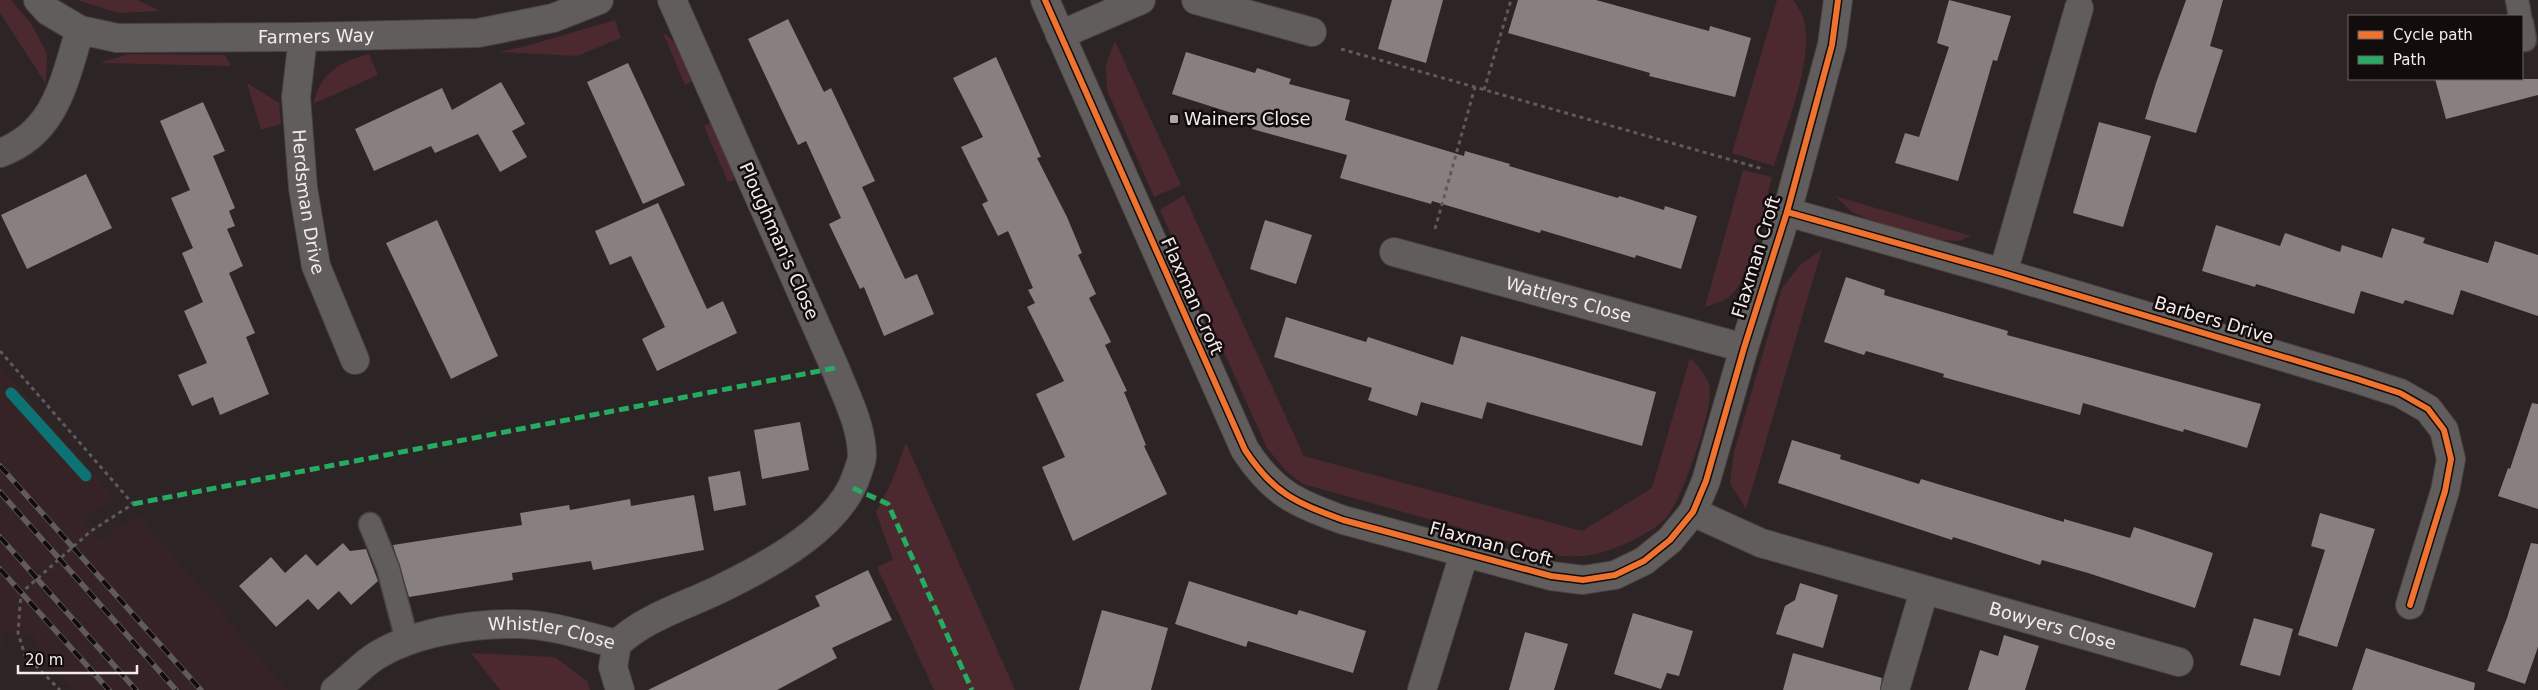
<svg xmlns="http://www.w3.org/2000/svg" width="2538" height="690" font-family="'DejaVu Sans',sans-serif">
<rect width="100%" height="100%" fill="#2c2425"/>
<!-- built -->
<path fill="#362325" d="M 0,366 L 115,498 L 83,521 L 99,540 L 139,514 L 288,690 L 73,690 L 39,654 L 34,636 L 4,630 L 3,649 L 0,645 Z"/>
<!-- green -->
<g fill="#4c292e">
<path d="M 0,0 L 11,0 L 32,25 L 47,54 L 46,84 L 0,13 Z"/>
<path d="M 77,0 L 137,0 L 160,11 L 118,13 Z"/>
<path d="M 1777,0 L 1793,0 C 1797,6 1802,13 1804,20 C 1814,59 1786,127 1774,166 L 1732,153 Z"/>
<path d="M 615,20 L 621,38 L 577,56 L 499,52 L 530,45 Z"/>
<path d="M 663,33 C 680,43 686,63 693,81 L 685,85 Z"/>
<path d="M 1115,41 L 1181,185 L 1154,197 L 1107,90 L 1106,64 Z"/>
<path d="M 128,54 L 225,55 L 231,66 L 100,63 Z"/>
<path d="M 369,54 L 378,75 L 313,104 C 321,73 338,62 369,54 Z"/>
<path d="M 247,83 L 279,103 L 281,124 L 261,130 Z"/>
<path d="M 711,122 L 732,166 L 734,180 L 728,182 L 704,126 Z"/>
<path d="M 1743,170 L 1772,177 C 1764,207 1753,268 1735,291 C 1727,300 1716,304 1705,307 Z"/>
<path d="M 1184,195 L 1304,456 L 1582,531 L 1652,488 L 1690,358 C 1698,366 1709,377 1710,389 C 1711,415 1683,498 1666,518 C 1653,533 1611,552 1591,555 C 1582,557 1571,556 1561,556 L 1303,484 L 1286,471 L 1267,448 L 1160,210 Z"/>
<path d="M 1835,196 L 1971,236 L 1959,241 L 1936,240 L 1868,219 L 1852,212 Z"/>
<path d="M 1822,249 L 1746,509 L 1730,483 L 1734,452 L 1782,288 L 1800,265 Z"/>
<path d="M 906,443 L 1015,690 L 934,690 L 877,567 L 893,560 L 876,512 L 891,483 Z"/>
<path d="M 471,653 L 555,657 L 587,681 L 590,690 L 500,690 Z"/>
</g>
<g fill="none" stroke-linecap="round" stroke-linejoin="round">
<!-- stream -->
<path stroke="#0c7273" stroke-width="11" d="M 11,393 L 86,476"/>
</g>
<!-- building -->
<g fill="#877f80">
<path d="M 1392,0 L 1443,0 L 1426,63 L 1378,49 Z"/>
<path d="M 1518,0 L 1596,0 L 1709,31 L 1710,26 L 1751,38 L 1735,97 L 1649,76 L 1650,73 L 1508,33 Z"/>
<path d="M 1949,0 L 2011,16 L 1997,61 L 1993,60 L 1958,181 L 1895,163 L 1905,133 L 1919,137 L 1949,47 L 1937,43 Z"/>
<path d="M 2186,0 L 2223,0 L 2210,46 L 2223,50 L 2196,133 L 2145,119 L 2156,83 Z"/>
<path d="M 788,19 L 824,92 L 831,88 L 875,181 L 862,187 L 905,279 L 917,274 L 934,314 L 884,336 L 864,287 L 860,289 L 829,224 L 841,218 L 806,141 L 798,145 L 748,39 Z"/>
<path d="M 1186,52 L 1255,73 L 1257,68 L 1291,79 L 1289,84 L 1350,100 L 1345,120 L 1464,156 L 1465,151 L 1510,164 L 1509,166 L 1618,198 L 1619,196 L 1664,210 L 1665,206 L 1697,216 L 1681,269 L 1636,255 L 1635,258 L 1541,230 L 1540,233 L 1432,201 L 1431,204 L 1340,178 L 1347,155 L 1252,129 L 1254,120 L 1172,94 Z"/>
<path d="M 996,57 L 1041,157 L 1037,158 L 1067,217 L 1082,253 L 1078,255 L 1096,294 L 1089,298 L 1111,342 L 1105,345 L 1127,391 L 1124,392 L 1146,445 L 1144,446 L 1167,494 L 1073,541 L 1042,467 L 1065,457 L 1036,394 L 1064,381 L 1027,307 L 1035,303 L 1028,290 L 1033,288 L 1008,231 L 998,236 L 982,204 L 988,201 L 961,147 L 983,137 L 953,78 Z"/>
<path d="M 628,63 L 685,185 L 643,204 L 587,82 Z"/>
<path d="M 2435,79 L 2538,79 L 2538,95 L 2446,119 Z"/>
<path d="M 501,82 L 525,124 L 512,131 L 527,157 L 500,172 L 478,134 L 435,153 L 431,146 L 374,171 L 355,129 L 442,88 L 452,110 Z"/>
<path d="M 203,102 L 225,151 L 213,156 L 235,208 L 229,211 L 235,226 L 227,229 L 243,266 L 229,273 L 255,333 L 246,337 L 269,394 L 220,415 L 213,397 L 192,406 L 178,375 L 207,363 L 184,311 L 203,302 L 182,253 L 193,248 L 171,198 L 190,190 L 160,121 Z"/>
<path d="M 2099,122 L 2151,136 L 2123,227 L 2073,213 Z"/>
<path d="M 86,174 L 112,228 L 27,269 L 1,215 Z"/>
<path d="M 658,203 L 707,309 L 723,301 L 737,333 L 657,371 L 642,339 L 665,327 L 631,256 L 610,265 L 595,231 Z"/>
<path d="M 437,220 L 498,356 L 451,379 L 386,243 Z"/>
<path d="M 1265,220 L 1312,235 L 1296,284 L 1250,269 Z"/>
<path d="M 2216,225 L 2280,246 L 2285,233 L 2340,252 L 2342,245 L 2382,258 L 2392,228 L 2425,238 L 2423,243 L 2488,263 L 2495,241 L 2538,255 L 2538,316 L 2461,290 L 2453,315 L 2405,300 L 2403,304 L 2361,291 L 2354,314 L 2256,284 L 2255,287 L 2202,271 Z"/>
<path d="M 1846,277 L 1885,290 L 1884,295 L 2008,331 L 2007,335 L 2261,404 L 2247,448 L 2184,429 L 2183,432 L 2083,403 L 2080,415 L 1943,377 L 1944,374 L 1866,351 L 1864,355 L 1824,342 Z"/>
<path d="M 1286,317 L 1366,342 L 1368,337 L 1453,365 L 1461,336 L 1656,392 L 1642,446 L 1487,402 L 1482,419 L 1421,402 L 1417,416 L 1368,400 L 1372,388 L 1274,357 Z"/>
<path d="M 2532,403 L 2538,404 L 2538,509 L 2498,496 L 2508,468 L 2510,469 Z"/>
<path d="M 800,422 L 809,470 L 762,479 L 754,430 Z"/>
<path d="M 1792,440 L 1841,455 L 1840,459 L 1919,484 L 1921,479 L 2064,522 L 2064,519 L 2130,538 L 2134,527 L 2213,553 L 2195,608 L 2088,573 L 2042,560 L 2040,565 L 1953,537 L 1952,540 L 1778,483 Z"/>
<path d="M 740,471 L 746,505 L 714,511 L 708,477 Z"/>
<path d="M 694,495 L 704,550 L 593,570 L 591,561 L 512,573 L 513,580 L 409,597 L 393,545 L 522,525 L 520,513 L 569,505 L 570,510 L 630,499 L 631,506 Z"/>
<path d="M 2320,513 L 2375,529 L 2337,647 L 2298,635 L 2325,550 L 2311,546 Z"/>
<path d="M 343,543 L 350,551 L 366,549 L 378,581 L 351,605 L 339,591 L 318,610 L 308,599 L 276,627 L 239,586 L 271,557 L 285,573 L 306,554 L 317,566 Z"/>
<path d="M 2531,543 L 2538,544 L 2538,647 L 2525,684 L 2487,671 L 2507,618 Z"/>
<path d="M 868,570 L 892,620 L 832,648 L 837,658 L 777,690 L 648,690 L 820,606 L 815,596 Z"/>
<path d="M 1189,581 L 1297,615 L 1299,610 L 1366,631 L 1353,673 L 1248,641 L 1246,647 L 1175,624 Z"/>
<path d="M 1800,583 L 1838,595 L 1823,648 L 1776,634 L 1785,606 L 1795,600 Z"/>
<path d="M 1102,610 L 1168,628 L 1151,690 L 1079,690 Z"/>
<path d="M 1633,613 L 1693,631 L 1679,676 L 1667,673 L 1661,689 L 1614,674 Z"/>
<path d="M 2254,618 L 2293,629 L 2280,676 L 2240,665 Z"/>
<path d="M 1525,632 L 1568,644 L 1554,690 L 1509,690 Z"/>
<path d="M 2004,635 L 2039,646 L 2025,690 L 1968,690 L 1980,650 L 1998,656 Z"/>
<path d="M 2366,648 L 2475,683 L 2474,690 L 2352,690 Z"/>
<path d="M 1793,653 L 1882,678 L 1880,690 L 1783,690 Z"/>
</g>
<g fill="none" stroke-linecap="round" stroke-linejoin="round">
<!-- lane casing -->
<g stroke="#494242" stroke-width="25">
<g id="lane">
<path d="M 2517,0 L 2520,16"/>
<path d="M 2522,23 L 2525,40"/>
<path d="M 370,524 L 388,568 L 407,640"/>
</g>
</g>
<!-- street casing -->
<g stroke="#494242" stroke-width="30">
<g id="street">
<path id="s1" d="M 38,0 L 48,11 L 80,30 L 117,38 L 303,37 L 478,33 L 553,18 L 599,0"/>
<path d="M 1045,0 L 1245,450 C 1274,494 1295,502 1343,520 L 1551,576 L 1583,580 L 1615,575 L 1644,561 L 1670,540 L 1693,512 L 1706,481 L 1744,348 L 1787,212 L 1832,45 L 1838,0"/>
<path d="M 1196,0 L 1312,32"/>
<path d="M 1060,35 L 1141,0"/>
<path id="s2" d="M 303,37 L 296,97 L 303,188 L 316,266 L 355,360"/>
<path d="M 0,153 C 56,133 64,81 80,30"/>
<path d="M 1787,212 L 2003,273 L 2357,379 L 2400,393 L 2428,409 L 2444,430 L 2451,459 L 2445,491 L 2410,605"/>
<path id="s3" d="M 1394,252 L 1744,348"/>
<path d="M 2003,273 L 2079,8"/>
<path id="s4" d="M 1693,512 L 1761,543 L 2179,662"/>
<path d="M 617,644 C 646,616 689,605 724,587 C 771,564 841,526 857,474 C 859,468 862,461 862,456 C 862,426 846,396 835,368 L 672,0"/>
<path d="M 617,644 L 613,667 L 620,690"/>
<path id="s5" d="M 335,690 C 348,680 360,667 373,658 C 410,633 472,623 516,624 C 550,624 585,636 617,644"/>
<path d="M 1422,690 L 1464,554"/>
<path d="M 1895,690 L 1924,591"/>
</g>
</g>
<!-- path -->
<g stroke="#605a5b" stroke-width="3" stroke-dasharray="4 4" stroke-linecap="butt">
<path d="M 1341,49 L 1763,169"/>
<path d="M 1484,90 L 1511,0"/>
<path d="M 1435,229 L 1475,87"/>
<path d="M 0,351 L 133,504 L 91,531 L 21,593 L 18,633 L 25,655 L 60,690"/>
</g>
<!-- lane -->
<use href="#lane" stroke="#625d5d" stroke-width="22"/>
<!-- street -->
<use href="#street" stroke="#625d5d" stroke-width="28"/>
<!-- rail casing -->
<g stroke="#625b5c" stroke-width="5.5">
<g id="rail">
<path d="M 0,466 L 201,690"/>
<path d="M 0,492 L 176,690"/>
<path d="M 0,537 L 136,690"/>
<path d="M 0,569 L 109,690"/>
</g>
</g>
<!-- rail -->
<use href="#rail" stroke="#120c0c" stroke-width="4" stroke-dasharray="11" stroke-linecap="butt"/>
<!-- quiet -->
<g stroke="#26ab63" stroke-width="5" stroke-dasharray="10 5" stroke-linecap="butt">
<path d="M 853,488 L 888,504 L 972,690"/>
<path d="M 133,504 L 835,368"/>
</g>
<!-- cycleway casing -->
<g stroke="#120c0c" stroke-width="9">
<g id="cycleway">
<path d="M 1045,0 L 1245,450 C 1274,494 1295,502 1343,520 L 1551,576 L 1583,580 L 1615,575 L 1644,561 L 1670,540 L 1693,512 L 1706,481 L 1744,348 L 1787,212 L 1832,45 L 1838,0"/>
<path d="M 1787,212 L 2003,273 L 2357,379 L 2400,393 L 2428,409 L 2444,430 L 2451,459 L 2445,491 L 2410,605"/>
</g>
</g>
<!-- cycleway -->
<use href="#cycleway" stroke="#ef722f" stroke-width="6"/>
</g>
<!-- markers -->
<rect fill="#afa5a6" stroke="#120c0c" stroke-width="2" x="1169" y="114" width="10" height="10" rx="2.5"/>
<g text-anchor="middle" stroke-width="5" stroke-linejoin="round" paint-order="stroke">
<!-- street labels -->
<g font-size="18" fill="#f5ebec" stroke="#120c0c">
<text dy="6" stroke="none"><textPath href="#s1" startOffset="289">Farmers Way</textPath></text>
<text dy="6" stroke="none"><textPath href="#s2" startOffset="166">Herdsman Drive</textPath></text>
<text transform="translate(779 241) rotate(66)" y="6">Ploughman's Close</text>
<text transform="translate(1756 257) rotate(-73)" y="6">Flaxman Croft</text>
<text transform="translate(1192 296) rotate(66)" y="6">Flaxman Croft</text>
<text dy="6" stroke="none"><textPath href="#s3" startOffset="181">Wattlers Close</textPath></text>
<text transform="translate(2214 320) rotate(17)" y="6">Barbers Drive</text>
<text transform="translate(1491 544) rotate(15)" y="6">Flaxman Croft</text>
<text dy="6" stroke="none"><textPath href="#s4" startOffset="378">Bowyers Close</textPath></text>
<text dy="6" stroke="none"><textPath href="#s5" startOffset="235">Whistler Close</textPath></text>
</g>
<!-- poi labels -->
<g font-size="18" fill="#f5ebec" stroke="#120c0c" text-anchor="start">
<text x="1184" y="125">Wainers Close</text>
</g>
</g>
<!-- legend -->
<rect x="2348" y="15" width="175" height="65" fill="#120c0c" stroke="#6d6566"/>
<rect x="2358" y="31" width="25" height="8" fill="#ef722f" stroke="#6d6566"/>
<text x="2393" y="40" font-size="15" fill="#f5ebec">Cycle path</text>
<rect x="2358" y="56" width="25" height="8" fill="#26ab63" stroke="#6d6566"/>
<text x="2393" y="65" font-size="15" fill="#f5ebec">Path</text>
<!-- scale -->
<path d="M18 665v8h119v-8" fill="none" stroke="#f5ebec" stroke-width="2.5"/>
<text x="25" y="665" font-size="15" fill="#f5ebec" stroke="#120c0c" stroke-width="4" paint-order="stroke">20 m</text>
</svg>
